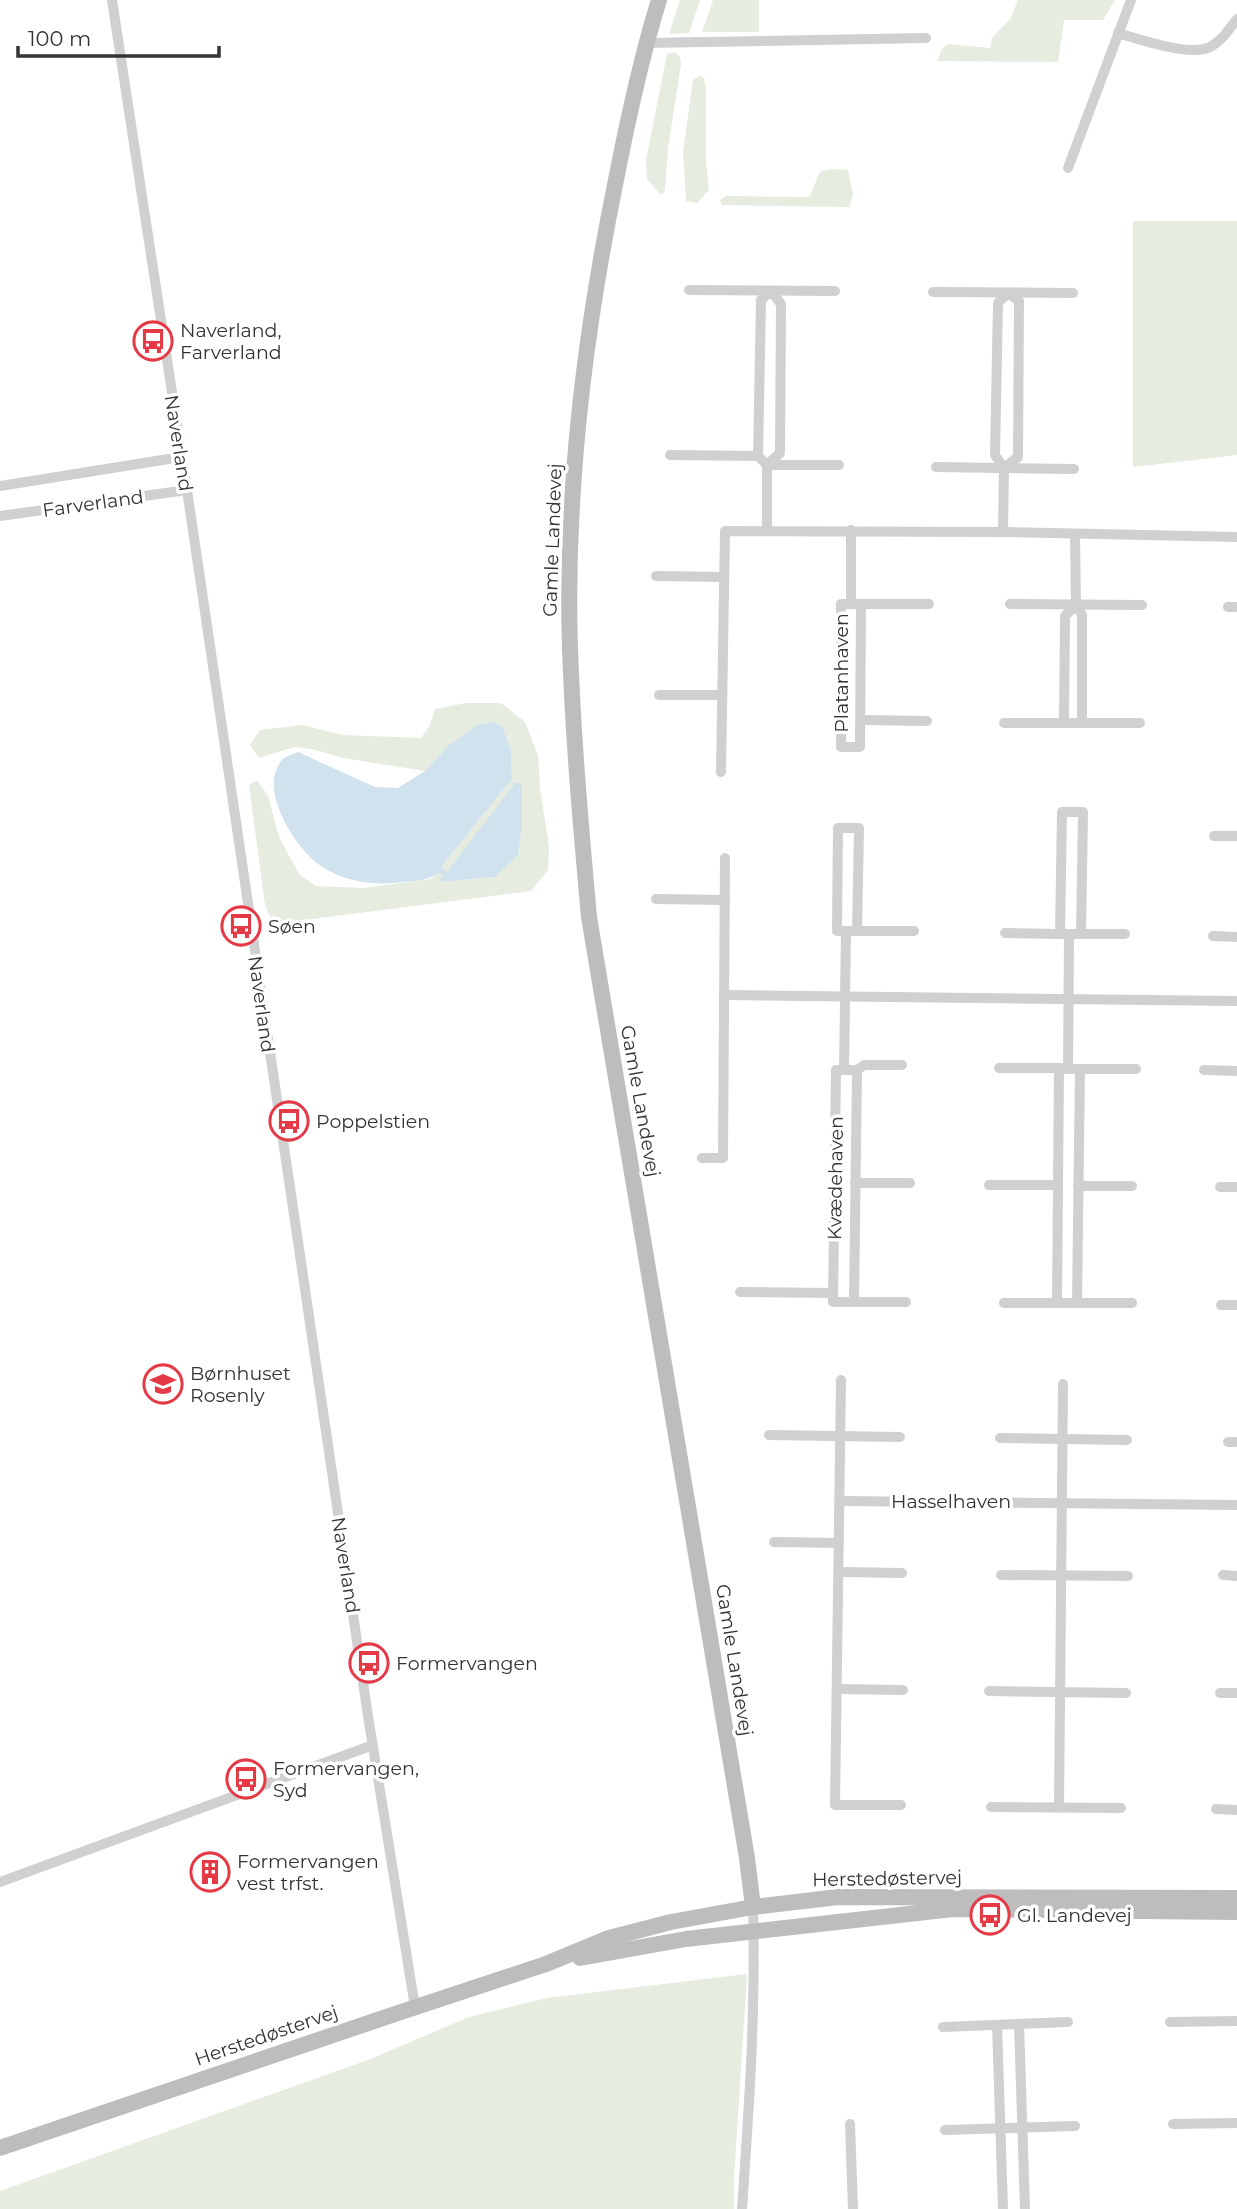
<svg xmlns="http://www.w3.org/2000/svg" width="1237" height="2209" font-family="Montserrat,sans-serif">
<rect width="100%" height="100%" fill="#fff"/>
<!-- green -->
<g fill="#e6ecdf">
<path d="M 680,0 L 700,0 L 689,33 L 669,34 Z"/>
<path d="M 713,0 L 759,0 L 759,32 L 702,32 Z"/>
<path d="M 1018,0 L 1115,0 L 1103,20 L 1064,20 L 1058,62 L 938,61 L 941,50 L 947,44 L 990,48 L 992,38 L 1011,18 Z"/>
<path d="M 674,52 L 680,57 L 681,64 L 668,148 L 665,190 L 663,194 L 660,194 L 647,179 L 646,160 L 667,54 Z"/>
<path d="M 700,76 L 704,78 L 706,89 L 706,162 L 709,190 L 697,203 L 686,201 L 683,152 L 693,80 Z"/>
<path d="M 834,169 L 848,170 L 853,195 L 849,207 L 722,205 L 720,200 L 726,196 L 809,197 C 815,188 815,179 821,171 Z"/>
<path d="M 1133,221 L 1237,221 L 1237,455 L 1133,467 Z"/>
<path d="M 466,703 L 501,703 L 525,722 L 538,755 L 540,789 L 549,846 L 548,870 L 531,891 L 273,924 L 265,905 L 249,785 L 257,780 L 268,796 L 279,837 L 299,874 L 316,886 L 364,888 L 430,879 L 439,873 L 444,876 L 440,882 L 495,877 L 447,873 L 441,867 L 512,779 L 511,751 L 503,727 L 493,722 L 448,746 L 425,771 L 343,758 L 312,749 L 294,747 L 259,758 L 250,745 L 260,730 L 303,725 L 342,735 L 421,738 L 430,725 L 435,709 Z"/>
<path d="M 747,1974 L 734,2178 L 734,2209 L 0,2209 L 0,2191 L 368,2060 L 469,2017 L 547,1998 Z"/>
</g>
<!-- water -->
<path fill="#cfe2ee" d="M 493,722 L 503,727 L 511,751 L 512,779 L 441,867 L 447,872 L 516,782 L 522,784 L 522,824 L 518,855 L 495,877 L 439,882 L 443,876 L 439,873 C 428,880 417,881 403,882 C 375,886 345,882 321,866 C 295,849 256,787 283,759 C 286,756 294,754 298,752 L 375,787 L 398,788 L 425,771 L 448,746 L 477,725 Z"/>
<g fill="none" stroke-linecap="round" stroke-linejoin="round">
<!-- street -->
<g stroke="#d0d0d0" stroke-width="10">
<path d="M 112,0 L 187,490 L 368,1716 L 415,2007"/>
<path d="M 1118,33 C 1138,39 1191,57 1210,47 C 1222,41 1229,29 1237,19"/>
<path d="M 646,43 L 926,38"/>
<path d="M 1068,168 L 1131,0"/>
<path d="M 689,290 L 835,291"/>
<path d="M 933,292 L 1073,293"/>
<path d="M 670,455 L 758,456"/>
<path d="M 767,465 L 780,453 L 781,304 L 771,291 L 761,300 L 758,456 L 767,465 L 767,530"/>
<path d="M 767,465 L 839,465"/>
<path d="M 936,467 L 1074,469"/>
<path d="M 0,486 L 181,457"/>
<path d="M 0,516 L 187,490"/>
<path d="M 1003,532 L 1004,468 L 995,455 L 998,303 L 1008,293 L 1019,301 L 1018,457 L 1004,468"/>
<path d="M 1075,534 L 1076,605 L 1082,615 L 1082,722"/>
<path d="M 656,576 L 724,577"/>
<path d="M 851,604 L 841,604 L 841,747 L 860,747 L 861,604 L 851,604 L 851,530"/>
<path d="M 861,604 L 929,604"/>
<path d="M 1010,604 L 1142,605"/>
<path d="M 1228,607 L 1237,607"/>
<path d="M 659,695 L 722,695"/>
<path d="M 861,720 L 927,721"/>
<path d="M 1064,722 L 1065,616 L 1076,605"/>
<path d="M 1004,723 L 1140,723"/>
<path d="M 721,772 L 725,531 L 1003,532 L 1237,537"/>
<path d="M 1214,836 L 1237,836"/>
<path d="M 656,899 L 725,900"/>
<path d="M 857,931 L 914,931"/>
<path d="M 1005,933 L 1060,934"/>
<path d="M 1081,934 L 1125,934"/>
<path d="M 1213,936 L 1237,937"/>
<path d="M 724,995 L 1237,1001"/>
<path d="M 999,1068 L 1059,1068"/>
<path d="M 1068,1069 L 1080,1069 L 1077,1303 L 1057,1303 L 1059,1068 L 1068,1069 L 1069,934 L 1060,934 L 1062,812 L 1083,812 L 1081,934 L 1069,934"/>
<path d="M 1080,1069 L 1136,1069"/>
<path d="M 844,1070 L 857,1070 L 854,1302 L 833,1302 L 836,1070 L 844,1070 L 846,931 L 837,931 L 838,828 L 859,828 L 857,931 L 846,931"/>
<path d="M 857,1070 L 864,1065 L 902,1065"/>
<path d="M 1204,1070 L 1237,1071"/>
<path d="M 702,1158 L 723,1158 L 725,858"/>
<path d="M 855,1183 L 910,1183"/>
<path d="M 989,1185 L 1058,1185"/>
<path d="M 1078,1186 L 1132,1186"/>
<path d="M 1220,1187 L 1237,1187"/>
<path d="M 740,1292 L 833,1293"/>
<path d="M 854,1302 L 906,1302"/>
<path d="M 1004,1303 L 1057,1303"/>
<path d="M 1077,1303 L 1132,1303"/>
<path d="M 1221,1305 L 1237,1305"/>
<path d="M 841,1380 L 835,1805 L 901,1805"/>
<path d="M 769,1435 L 900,1437"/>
<path d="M 1000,1438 L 1127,1440"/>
<path d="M 1228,1442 L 1237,1442"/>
<path d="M 840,1501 L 1237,1505"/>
<path d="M 774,1542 L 839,1543"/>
<path d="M 839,1572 L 902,1573"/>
<path d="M 1001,1575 L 1128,1576"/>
<path d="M 1223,1575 L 1237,1576"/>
<path d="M 837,1689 L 903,1690"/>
<path d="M 989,1691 L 1126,1693"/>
<path d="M 1220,1693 L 1237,1693"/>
<path d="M 991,1807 L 1121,1808"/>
<path d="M 1059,1807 L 1063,1384"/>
<path d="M 1216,1809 L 1237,1810"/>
<path d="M 0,1882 L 373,1745"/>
<path d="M 1170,2022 L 1237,2021"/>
<path d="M 1019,2024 L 1025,2209"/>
<path d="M 997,2025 L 1003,2209"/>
<path d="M 943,2027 L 1068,2022"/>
<path d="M 850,2124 L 853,2209"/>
<path d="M 1173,2124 L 1237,2123"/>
<path d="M 945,2130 L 1075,2126"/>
<path d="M 742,2209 C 749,2109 756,2008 753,1907"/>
</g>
<!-- secondary -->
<g stroke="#bdbdbd" stroke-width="16">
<path d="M 659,0 C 640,61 627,123 615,185 C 584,337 565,493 570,648 C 573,738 581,828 589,917 L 747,1858 L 753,1907"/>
<path d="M 580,1958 L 686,1939 L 953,1909 L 1237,1912"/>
<path d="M 0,2148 L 392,2015 L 546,1964 L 609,1938 L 671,1922 L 753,1907 L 838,1897 L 1237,1898"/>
</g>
</g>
<!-- icons -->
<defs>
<g id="bus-ring" transform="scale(2.0125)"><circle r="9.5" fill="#fff" stroke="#e63946" stroke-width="1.5"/><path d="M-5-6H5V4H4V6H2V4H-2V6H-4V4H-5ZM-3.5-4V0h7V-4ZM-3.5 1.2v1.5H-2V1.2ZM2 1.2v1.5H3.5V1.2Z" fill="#e63946"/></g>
<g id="school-ring" transform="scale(2.0125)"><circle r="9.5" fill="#fff" stroke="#e63946" stroke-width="1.5"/><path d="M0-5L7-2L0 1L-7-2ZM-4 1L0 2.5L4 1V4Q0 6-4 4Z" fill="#e63946"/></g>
<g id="building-ring" transform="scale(2.0125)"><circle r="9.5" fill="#fff" stroke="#e63946" stroke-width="1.5"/><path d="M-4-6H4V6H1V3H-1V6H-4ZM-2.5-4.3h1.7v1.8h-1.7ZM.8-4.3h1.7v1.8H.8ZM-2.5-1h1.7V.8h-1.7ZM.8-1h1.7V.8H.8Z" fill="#e63946"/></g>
</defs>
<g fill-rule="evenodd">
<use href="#bus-ring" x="153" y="341"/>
<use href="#bus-ring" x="241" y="926"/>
<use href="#bus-ring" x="289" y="1121"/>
<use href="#school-ring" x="163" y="1384"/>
<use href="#bus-ring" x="369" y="1663"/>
<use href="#bus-ring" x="246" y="1779"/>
<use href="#building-ring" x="210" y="1872"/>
<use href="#bus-ring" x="990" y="1915"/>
</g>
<g text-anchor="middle" stroke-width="7" stroke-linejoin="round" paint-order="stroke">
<!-- poi labels -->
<g font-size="19" fill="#333" stroke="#fff" text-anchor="start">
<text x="180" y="337">Naverland,<tspan x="180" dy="22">Farverland</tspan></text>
<text x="268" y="933">Søen</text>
<text x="316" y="1128">Poppelstien</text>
<text x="190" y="1380">Børnhuset<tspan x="190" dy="22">Rosenly</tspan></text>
<text x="396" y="1670">Formervangen</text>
<text x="273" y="1775">Formervangen,<tspan x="273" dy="22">Syd</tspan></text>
<text x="237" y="1868">Formervangen<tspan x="237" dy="22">vest trfst.</tspan></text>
<text x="1017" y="1922">Gl. Landevej</text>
</g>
<!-- street labels -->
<g font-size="19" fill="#333" stroke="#fff">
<text transform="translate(179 443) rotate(81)" y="7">Naverland</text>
<text transform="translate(93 503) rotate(-8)" y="7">Farverland</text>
<text transform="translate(552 540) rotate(-88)" y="7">Gamle Landevej</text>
<text transform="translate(841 673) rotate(-90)" y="7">Platanhaven</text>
<text transform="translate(262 1004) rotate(82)" y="7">Naverland</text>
<text transform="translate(641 1101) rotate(80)" y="7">Gamle Landevej</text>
<text transform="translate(835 1178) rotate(-89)" y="7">Kvædehaven</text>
<text x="951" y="1508">Hasselhaven</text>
<text transform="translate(346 1565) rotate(81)" y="7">Naverland</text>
<text transform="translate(735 1660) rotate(81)" y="7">Gamle Landevej</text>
<text transform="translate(887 1878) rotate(-1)" y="7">Herstedøstervej</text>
<text transform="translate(266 2035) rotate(-19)" y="7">Herstedøstervej</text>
</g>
</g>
<!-- scale -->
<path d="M18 46v10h201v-10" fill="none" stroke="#333333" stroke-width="3.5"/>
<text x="28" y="46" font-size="21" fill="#333333" stroke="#ffffff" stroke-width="5" paint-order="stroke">100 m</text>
</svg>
